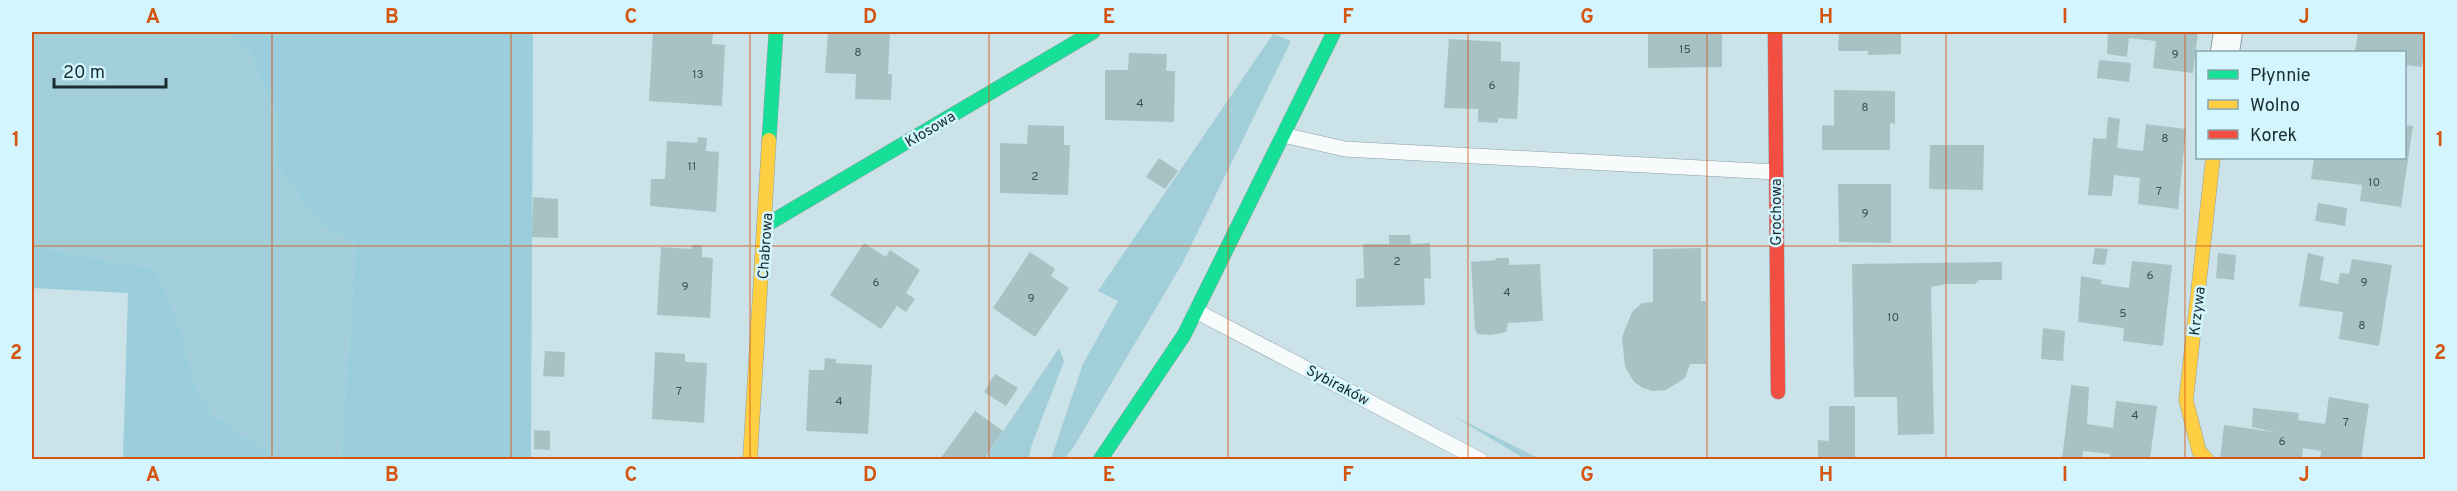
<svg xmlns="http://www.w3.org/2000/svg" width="2457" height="491" font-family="Overpass,sans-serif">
<rect width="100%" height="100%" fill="#cae2e8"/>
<!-- green -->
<g fill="#a2ceda">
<path d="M 32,32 L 226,32 L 248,49 L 277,120 L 275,162 L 321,226 L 356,244 L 340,459 L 277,459 L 213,414 L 194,383 L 182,332 L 156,269 L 32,246 Z"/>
<path d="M 1273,34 L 1291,41 L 1182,264 L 1073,448 L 1064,459 L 1051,459 L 1083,364 L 1118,301 L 1098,291 Z"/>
<path d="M 1059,348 L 1064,361 L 1031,447 L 1029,459 L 984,460 Z"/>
<path d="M 1452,415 L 1540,459 L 1525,459 Z"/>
</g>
<!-- forest -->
<g fill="#9acedc">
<path d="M 226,32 L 533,32 L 531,459 L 340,459 L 356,244 L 321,226 L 275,162 L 277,119 L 248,49 Z"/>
<path d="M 32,246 L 156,269 L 182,332 L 194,383 L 213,414 L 277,459 L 123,459 L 128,293 L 32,288 Z"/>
</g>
<!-- building -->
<g fill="#a7c2c5">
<path d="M 653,32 L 713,32 L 712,44 L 725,45 L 722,106 L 649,101 Z"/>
<path d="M 828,32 L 890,32 L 888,74 L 892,74 L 891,100 L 855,99 L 856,74 L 825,73 Z"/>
<path d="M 1648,32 L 1722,32 L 1722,67 L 1648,68 Z"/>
<path d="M 1839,32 L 1901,32 L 1901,54 L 1868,55 L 1868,51 L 1838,51 Z"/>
<path d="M 2108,32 L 2198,32 L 2193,73 L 2153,68 L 2156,41 L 2129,38 L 2127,57 L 2107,54 Z"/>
<path d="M 2358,32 L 2426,32 L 2422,67 L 2404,65 L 2404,52 L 2355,52 Z"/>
<path d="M 1449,39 L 1501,42 L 1501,61 L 1520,62 L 1517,119 L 1498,118 L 1498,123 L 1478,122 L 1478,109 L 1444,108 Z"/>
<path d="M 1129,53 L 1167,54 L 1166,71 L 1175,71 L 1174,122 L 1105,120 L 1105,70 L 1128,70 Z"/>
<path d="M 2099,60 L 2131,63 L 2129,82 L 2097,78 Z"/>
<path d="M 1834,90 L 1895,91 L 1895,124 L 1890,123 L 1890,150 L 1822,150 L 1822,125 L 1834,126 Z"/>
<path d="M 2108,117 L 2120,119 L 2117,148 L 2143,151 L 2146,124 L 2186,129 L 2178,209 L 2138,204 L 2140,178 L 2114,175 L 2112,196 L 2088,195 L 2093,138 L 2106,139 Z"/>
<path d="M 1028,125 L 1064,126 L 1064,145 L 1070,145 L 1068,195 L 1000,193 L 1000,143 L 1027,144 Z"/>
<path d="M 2404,125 L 2413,126 L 2401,207 L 2360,201 L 2362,185 L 2311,179 L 2314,158 L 2404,158 Z"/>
<path d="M 698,137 L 707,138 L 706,151 L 719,152 L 716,212 L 650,206 L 651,179 L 665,179 L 667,141 L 697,143 Z"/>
<path d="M 1930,145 L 1984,145 L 1983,190 L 1929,189 Z"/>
<path d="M 1159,158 L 1178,171 L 1165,189 L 1146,177 Z"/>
<path d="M 1838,184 L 1891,184 L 1891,243 L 1839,242 Z"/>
<path d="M 533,197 L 558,199 L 558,238 L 532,237 Z"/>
<path d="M 2318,203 L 2347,208 L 2345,226 L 2315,221 Z"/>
<path d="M 1389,235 L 1410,235 L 1411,244 L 1430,243 L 1431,279 L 1424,278 L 1425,305 L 1356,307 L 1356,279 L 1364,278 L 1363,244 L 1389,244 Z"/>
<path d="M 864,243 L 886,257 L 890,250 L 920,270 L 906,293 L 915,299 L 906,312 L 897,306 L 881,329 L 830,295 Z"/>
<path d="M 692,245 L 702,245 L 702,257 L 713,258 L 710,318 L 657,315 L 661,247 L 691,249 Z"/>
<path d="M 1701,248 L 1701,301 L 1706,301 L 1706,364 L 1690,364 L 1685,378 L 1666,390 L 1653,391 L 1643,388 L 1634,382 L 1625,367 L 1622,337 L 1632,312 L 1642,303 L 1653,302 L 1653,249 Z"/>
<path d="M 2095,248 L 2108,249 L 2105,265 L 2092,264 Z"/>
<path d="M 1030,252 L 1055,269 L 1051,276 L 1069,288 L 1035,337 L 993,308 Z"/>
<path d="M 2218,253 L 2236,255 L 2234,280 L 2216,278 Z"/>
<path d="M 2308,253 L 2324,257 L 2320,280 L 2338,284 L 2340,273 L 2349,274 L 2352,259 L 2392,265 L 2379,346 L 2339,339 L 2343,312 L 2299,306 Z"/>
<path d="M 1495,258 L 1509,258 L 1509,265 L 1540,264 L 1543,321 L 1508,323 L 1506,332 L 1491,335 L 1478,334 L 1475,330 L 1471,262 L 1496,260 Z"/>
<path d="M 2132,261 L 2172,265 L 2163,346 L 2123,341 L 2124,328 L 2078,322 L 2081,276 L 2102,280 L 2101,284 L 2129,288 Z"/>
<path d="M 2002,262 L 2002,280 L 1979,280 L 1975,284 L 1946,284 L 1931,287 L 1934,434 L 1898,435 L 1897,397 L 1854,397 L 1852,264 Z"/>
<path d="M 2043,328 L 2065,331 L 2063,361 L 2041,359 Z"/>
<path d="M 545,351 L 565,352 L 564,377 L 543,376 Z"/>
<path d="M 655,352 L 685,354 L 685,362 L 707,363 L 704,423 L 652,419 Z"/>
<path d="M 825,358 L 836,359 L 836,363 L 872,365 L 868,434 L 806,431 L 809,370 L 824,370 Z"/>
<path d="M 995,374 L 1018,388 L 1006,406 L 984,392 Z"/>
<path d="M 2071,385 L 2089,387 L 2087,424 L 2113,428 L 2116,401 L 2157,406 L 2150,459 L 2109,459 L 2110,454 L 2083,451 L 2082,459 L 2062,459 Z"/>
<path d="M 2329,397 L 2369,404 L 2361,459 L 2320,459 L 2321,451 L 2303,448 L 2302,459 L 2220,459 L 2224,425 L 2274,432 L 2252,427 L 2253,408 L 2299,413 L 2298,420 L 2325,424 Z"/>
<path d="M 1829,406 L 1855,406 L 1855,459 L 1818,459 L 1818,440 L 1829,441 Z"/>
<path d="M 975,411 L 1003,431 L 984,459 L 940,459 Z"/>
<path d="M 534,430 L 550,431 L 550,450 L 534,449 Z"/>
</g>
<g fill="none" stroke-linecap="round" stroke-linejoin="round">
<!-- lane casing -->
<g stroke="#8d9fa4" stroke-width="16">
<g id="lane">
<path d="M 1283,135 L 1345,149 L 1776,172"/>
<path d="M 1196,311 L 1480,460"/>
</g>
</g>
<!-- street casing -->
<g stroke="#8d9fa4" stroke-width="30">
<path id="street" d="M 2225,52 L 2228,32"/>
</g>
<!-- fast casing -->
<g stroke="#8d9fa4" stroke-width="15">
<g id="fast">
<path d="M 769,140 L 776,32"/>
<path d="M 766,225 L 1093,32"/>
<path d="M 1100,460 L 1184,335 L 1334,32"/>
</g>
</g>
<!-- slow casing -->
<g stroke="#8d9fa4" stroke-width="15">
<g id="slow">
<path d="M 750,460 L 769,140"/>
<path d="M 2207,460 L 2199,451 L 2186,400 L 2213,158"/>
</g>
</g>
<!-- jam casing -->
<g stroke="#8d9fa4" stroke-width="15">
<path id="jam" d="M 1775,32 L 1778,392"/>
</g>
<!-- lane -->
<use href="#lane" stroke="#f7fbfc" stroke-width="15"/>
<!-- street -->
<use href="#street" stroke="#f7fbfc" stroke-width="28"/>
<!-- fast -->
<use href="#fast" stroke="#16e098" stroke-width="14"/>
<!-- slow -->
<use href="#slow" stroke="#ffcf43" stroke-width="14"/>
<!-- jam -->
<use href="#jam" stroke="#f24e42" stroke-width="14"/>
</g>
<!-- grid -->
<path fill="none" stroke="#d45410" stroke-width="1.5" stroke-opacity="0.55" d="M 272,32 L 272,460M 511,32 L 511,460M 750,32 L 750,460M 989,32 L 989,460M 1228,32 L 1228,460M 1468,32 L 1468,460M 1707,32 L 1707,460M 1946,32 L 1946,460M 2185,32 L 2185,460M 32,246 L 2426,246"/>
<g text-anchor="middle" stroke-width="5" stroke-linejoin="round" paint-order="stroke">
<!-- number labels -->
<g font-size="12" fill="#3e5255">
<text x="1685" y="53">15</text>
<text x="858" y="56">8</text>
<text x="2175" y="58">9</text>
<text x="698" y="78">13</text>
<text x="1492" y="89">6</text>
<text x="1140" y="107">4</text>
<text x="1865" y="111">8</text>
<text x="2165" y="142">8</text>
<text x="692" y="170">11</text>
<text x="1035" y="180">2</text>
<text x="2374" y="186">10</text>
<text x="2159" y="195">7</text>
<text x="1865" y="217">9</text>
<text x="1397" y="265">2</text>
<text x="2150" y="279">6</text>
<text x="876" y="286">6</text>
<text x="2364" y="286">9</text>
<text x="685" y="290">9</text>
<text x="1507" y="296">4</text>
<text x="1031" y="302">9</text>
<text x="2123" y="317">5</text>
<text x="1893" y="321">10</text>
<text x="2362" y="329">8</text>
<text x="679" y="395">7</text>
<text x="839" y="405">4</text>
<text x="2135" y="419">4</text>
<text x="2346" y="426">7</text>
<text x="2282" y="445">6</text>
</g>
<!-- street labels -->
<g font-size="15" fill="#1b2c30" stroke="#d2f5fe">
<text transform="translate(930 129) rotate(-31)" y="5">Kłosowa</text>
<text transform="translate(1776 212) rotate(-90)" y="5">Grochowa</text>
<text transform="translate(765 246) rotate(-86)" y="5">Chabrowa</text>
<text transform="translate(2197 311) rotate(-83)" y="5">Krzywa</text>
<text transform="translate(1338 385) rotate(28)" y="5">Sybiraków</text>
</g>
</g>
<!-- border -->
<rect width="2457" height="491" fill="none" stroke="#d2f5fe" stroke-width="66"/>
<!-- legend -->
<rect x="2196" y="51" width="210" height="108" fill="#d2f5fe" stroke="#89a5ac" stroke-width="1.5"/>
<rect x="2208" y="70" width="30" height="9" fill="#16e098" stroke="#89a5ac" stroke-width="1.5"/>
<text x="2250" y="81" font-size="18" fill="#1b2c30">Płynnie</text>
<rect x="2208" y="100" width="30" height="9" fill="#ffcf43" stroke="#89a5ac" stroke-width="1.5"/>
<text x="2250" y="111" font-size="18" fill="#1b2c30">Wolno</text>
<rect x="2208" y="130" width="30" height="9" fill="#f24e42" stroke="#89a5ac" stroke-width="1.5"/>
<text x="2250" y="141" font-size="18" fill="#1b2c30">Korek</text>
<!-- scale -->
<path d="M54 78v9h112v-9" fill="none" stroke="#1b2c30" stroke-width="3"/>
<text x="63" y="78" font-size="18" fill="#1b2c30" stroke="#d2f5fe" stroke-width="4.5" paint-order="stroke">20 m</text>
<rect x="33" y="33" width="2391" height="425" fill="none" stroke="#d45410" stroke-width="2"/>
<g font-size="20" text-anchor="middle" font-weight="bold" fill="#d45410">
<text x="153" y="23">A</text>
<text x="392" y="23">B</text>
<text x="631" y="23">C</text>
<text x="870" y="23">D</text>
<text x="1109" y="23">E</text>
<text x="1348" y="23">F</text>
<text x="1587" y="23">G</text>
<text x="1826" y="23">H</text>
<text x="2065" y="23">I</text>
<text x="2304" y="23">J</text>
<text x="16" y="146">1</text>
<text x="2440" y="146">1</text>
<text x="16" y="359">2</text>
<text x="2440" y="359">2</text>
<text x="153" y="481">A</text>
<text x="392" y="481">B</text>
<text x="631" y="481">C</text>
<text x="870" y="481">D</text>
<text x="1109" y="481">E</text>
<text x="1348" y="481">F</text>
<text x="1587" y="481">G</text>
<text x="1826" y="481">H</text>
<text x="2065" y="481">I</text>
<text x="2304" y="481">J</text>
</g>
</svg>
